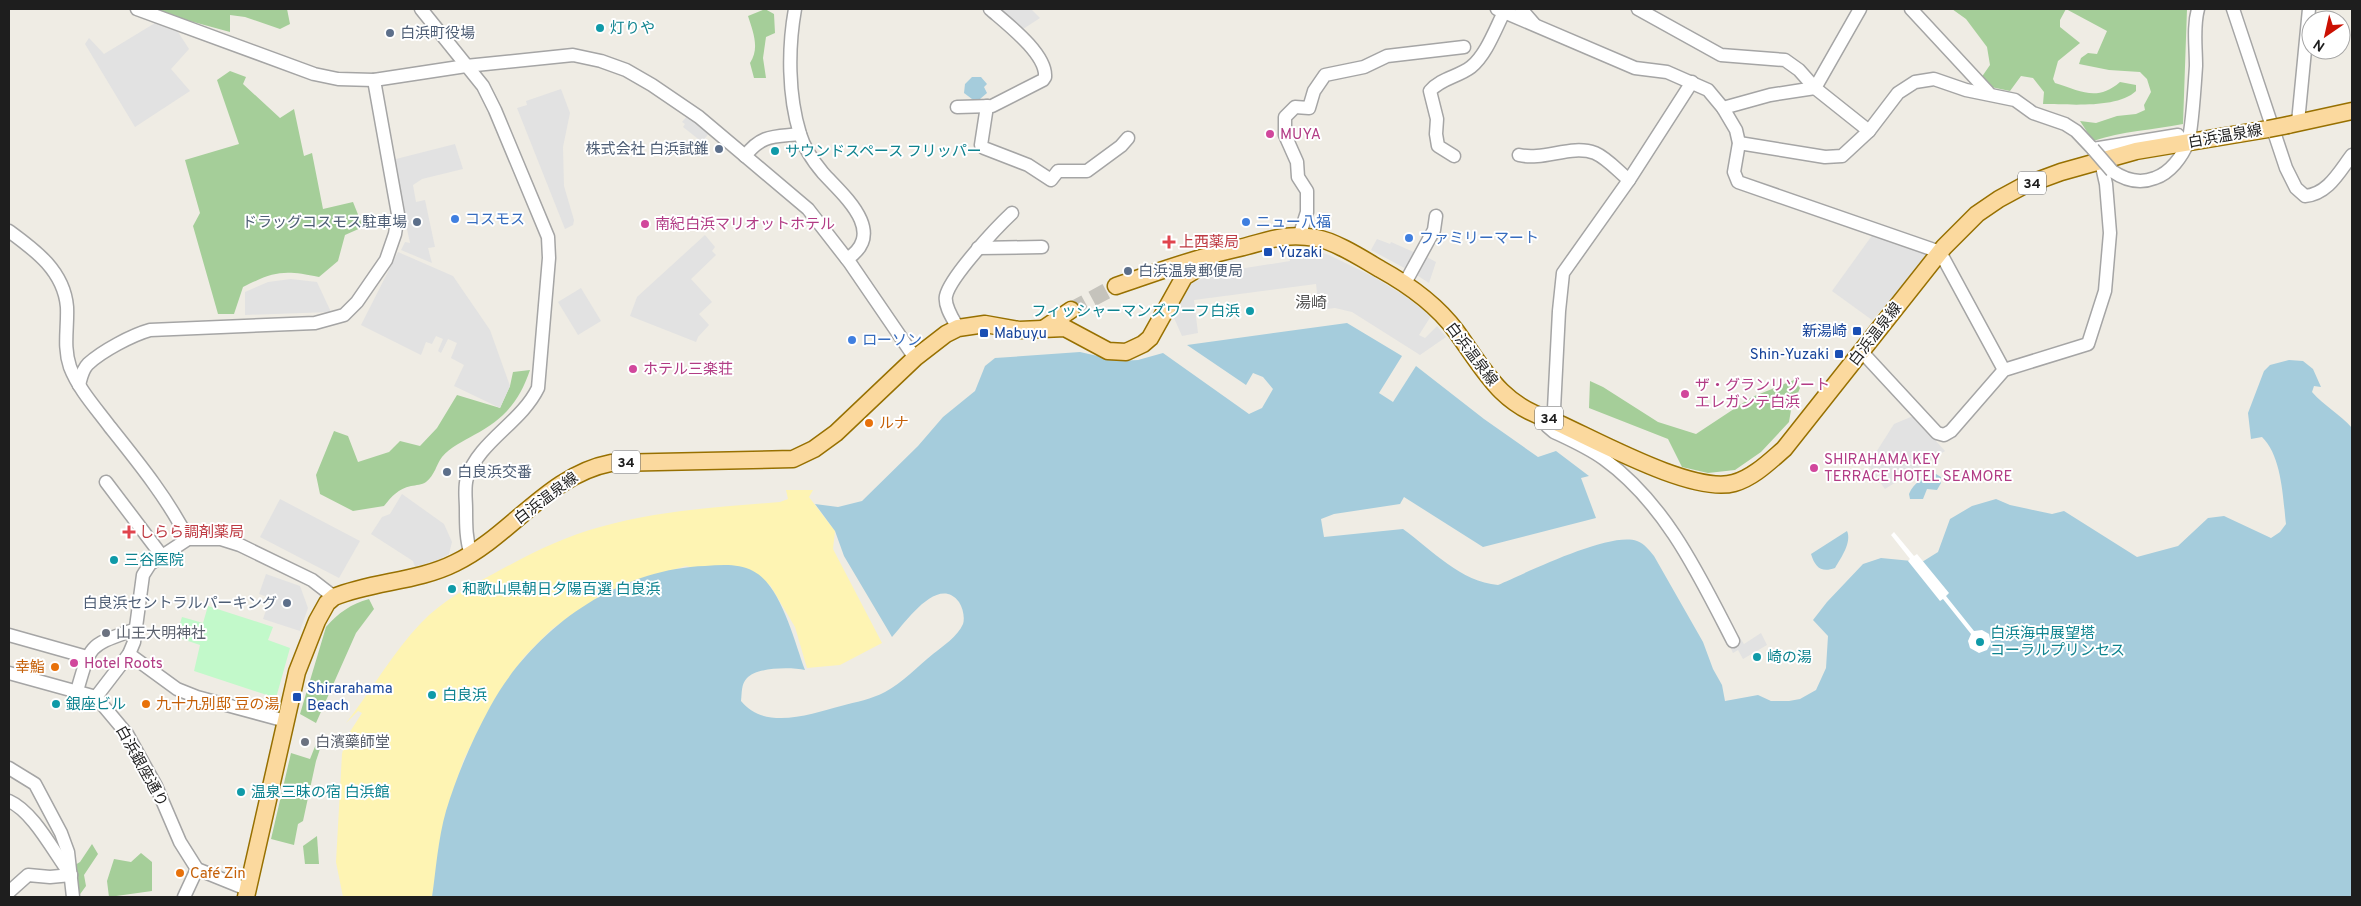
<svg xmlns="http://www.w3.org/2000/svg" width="2361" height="906" font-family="Overpass,'Noto Sans JP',sans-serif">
<rect width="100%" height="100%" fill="#efece4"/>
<!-- forest -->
<g fill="#a5ce99">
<path d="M 146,9 L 287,9 L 290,24 L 280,29 L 245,17 L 230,15 L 230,32 Z"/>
<path d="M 765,9 L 774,14 L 775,33 L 766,37 L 763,58 L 766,78 L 754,78 L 750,63 C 760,48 753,32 748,16 Z"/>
<path d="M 1952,9 L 2066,9 L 2060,20 L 2060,27 L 2080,43 L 2058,61 L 2053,79 L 2055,83 C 2081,91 2097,102 2120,82 L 2136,85 L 2136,91 C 2117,109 2068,104 2043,104 L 2044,92 L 2033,78 L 2021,76 L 2010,91 L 1991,87 L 1981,78 L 1990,65 L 1987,47 L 1966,19 Z"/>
<path d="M 2066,9 L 2187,9 L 2183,124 C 2153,130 2122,131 2093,141 L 2080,121 L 2096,123 L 2117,116 L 2136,114 L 2145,110 L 2144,105 L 2151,92 L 2147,79 L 2140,72 L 2109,70 L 2079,64 L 2081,58 L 2088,53 L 2097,54 L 2107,31 Z"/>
<path d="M 230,71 L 246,77 L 243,84 L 280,118 L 294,109 L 304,156 L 312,153 L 323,209 L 353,202 L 363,227 L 345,235 L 338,261 L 319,277 C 284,270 275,271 243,287 L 234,314 L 218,314 L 193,226 L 200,213 L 185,160 L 239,144 L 217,80 Z"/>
<path d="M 530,370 C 519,402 504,419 474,435 C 464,441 450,447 442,457 C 436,465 435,475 426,482 C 422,485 416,485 411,486 C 398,489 392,496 384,506 L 353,511 L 320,494 L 316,475 L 334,431 L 348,436 L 358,462 L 389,452 L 400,441 L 420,446 L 437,428 L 457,395 L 500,408 L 510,386 L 513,372 Z"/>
<path d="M 1794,380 L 1800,388 L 1791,410 L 1789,422 L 1761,452 L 1735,470 L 1708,473 L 1682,467 L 1668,439 L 1589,408 L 1590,381 L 1603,387 L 1658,422 L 1696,434 L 1752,397 Z"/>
<path d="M 369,599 L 374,609 L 356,633 L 316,723 L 300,714 L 326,627 C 338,613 351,604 369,599 Z"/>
<path d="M 320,734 L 324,737 L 316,761 L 303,821 L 298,824 L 294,845 L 271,839 L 291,753 L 310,759 Z"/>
<path d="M 317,836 L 319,864 L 305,864 L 303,846 Z"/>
<path d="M 92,844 L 98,854 L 84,875 L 86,886 L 78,897 L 75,865 L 80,862 Z"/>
<path d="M 141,853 L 152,862 L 152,891 L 109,897 L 107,881 L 114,859 L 131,862 Z"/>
</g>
<!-- sand -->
<path fill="#fef4b3" d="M 786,490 L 813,490 L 809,497 L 835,531 L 833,549 L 882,643 L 840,665 L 807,668 L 795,627 L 770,585 L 686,566 L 631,582 L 600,596 L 552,629 L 524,657 L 491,706 L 464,759 L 446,813 L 432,897 L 343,897 L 336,862 L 342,754 L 346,738 L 362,713 L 358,711 L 346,723 C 372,690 393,652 421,623 C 442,601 468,587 493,574 C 528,555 562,537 600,527 C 659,510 721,507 780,502 L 788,499 Z"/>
<!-- park -->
<path fill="#c2f9ca" d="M 208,606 L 273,627 L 268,640 L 290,648 L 276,698 L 194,671 L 200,645 L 176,637 L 182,617 L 203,623 Z"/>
<!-- parking -->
<g fill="#e2e2e2">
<path d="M 999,9 L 1031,9 L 1040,18 L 1020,31 Z"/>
<path d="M 155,23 L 178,32 L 189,49 L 171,69 L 190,91 L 135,127 L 85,44 L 89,38 L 104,54 Z"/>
<path d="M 561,89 L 570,113 L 563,147 L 564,186 L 574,220 L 573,225 L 565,229 L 517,108 L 527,105 L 526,101 Z"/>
<path d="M 688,115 L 710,132 L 702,142 L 683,127 L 685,124 L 682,122 Z"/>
<path d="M 455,144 L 463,169 L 422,179 L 413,185 L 416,202 L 425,200 L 435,247 L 428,248 L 432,263 L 401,250 L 405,242 L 410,243 L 392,160 Z"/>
<path d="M 1876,230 L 1933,253 L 1872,320 L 1832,291 Z"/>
<path d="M 705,235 L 715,247 L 712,251 L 716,255 L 691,279 L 712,302 L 699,314 L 709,325 L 698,337 L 696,342 L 630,316 L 637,297 Z"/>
<path d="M 1377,239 L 1390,244 L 1391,242 L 1418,254 L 1410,271 L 1371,250 Z"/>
<path d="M 1287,249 L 1310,249 L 1329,255 L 1374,277 L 1405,296 L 1431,316 L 1419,335 L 1425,338 L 1437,326 L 1446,337 L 1420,355 L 1352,312 L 1335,308 L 1319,310 L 1316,284 L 1194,300 L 1198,333 L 1182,336 L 1174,318 L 1188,284 L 1220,272 L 1290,261 Z"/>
<path d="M 398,252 L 453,276 L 490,330 L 510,386 L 500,408 L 454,386 L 464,365 L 451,358 L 457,343 L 448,339 L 441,353 L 438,351 L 443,339 L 436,336 L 432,344 L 426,342 L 421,355 L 361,325 Z"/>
<path d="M 1425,256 L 1436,262 L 1429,283 L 1415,274 Z"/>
<path d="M 291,279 L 317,282 L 331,312 L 245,315 L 245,292 L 268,282 Z"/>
<path d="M 581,288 L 601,321 L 578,335 L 558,302 Z"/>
<path d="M 1913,416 L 1945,451 L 1885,489 L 1868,465 L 1894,424 Z"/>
<path d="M 402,494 L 444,524 L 452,542 L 449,554 L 440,559 L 415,567 L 413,561 L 371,534 L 382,517 L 390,514 Z"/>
<path d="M 280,499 L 360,541 L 339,578 L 260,537 Z"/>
<path d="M 266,574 L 300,586 L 308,608 L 300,631 L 263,619 L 270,598 L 259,594 Z"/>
<path d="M 1761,633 L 1767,645 L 1743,659 L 1738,650 L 1733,653 L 1727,640 L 1738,635 L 1744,644 Z"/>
</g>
<!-- water -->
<g fill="#a5ccdc">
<path d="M 972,77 L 981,77 L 987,84 L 984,87 L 987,93 L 980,99 L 972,99 L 964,93 L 965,84 Z"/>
<path d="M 1347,323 L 1402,356 L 1379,393 L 1393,402 L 1416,366 L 1484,419 L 1538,457 L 1556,451 L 1589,476 L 1581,478 L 1596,518 L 1483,547 L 1404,497 L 1400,504 L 1334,514 L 1321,519 L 1324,537 L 1403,529 C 1432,550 1461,582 1498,585 C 1526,573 1610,531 1637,541 C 1645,544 1649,550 1654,556 L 1703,642 L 1713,669 L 1722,685 L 1725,701 L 1758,695 L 1771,701 L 1789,701 L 1800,699 L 1816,690 L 1826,668 L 1828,636 L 1813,620 L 1827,602 L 1863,564 L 1881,558 L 1922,562 L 1938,552 L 1950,519 L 1972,506 L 1996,499 L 2010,505 L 2052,514 L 2064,511 L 2137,557 L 2178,546 L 2208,518 L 2224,516 L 2271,538 L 2280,532 L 2286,524 C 2283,499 2282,456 2262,437 L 2251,439 L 2248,413 L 2264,371 L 2270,365 L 2289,360 L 2303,361 L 2313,369 L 2321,387 L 2314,386 L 2312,392 C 2324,406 2340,414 2352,428 L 2352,897 L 432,897 C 436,869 438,839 446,811 C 457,775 472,740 490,707 C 532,630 616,569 705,566 C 721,565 738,563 753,571 C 781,585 794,641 805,670 C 791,667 757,667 747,678 C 741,684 742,693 741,701 C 765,731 811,714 841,706 C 856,702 872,699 885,692 C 902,683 918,666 933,654 C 942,647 958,636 963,624 C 965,618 963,608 959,602 C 938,574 905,623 892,637 L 844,556 L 835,531 L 815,504 L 838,507 L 862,501 L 918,446 L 943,417 L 975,391 L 985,366 L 995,358 L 1080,352 L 1120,361 L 1138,360 L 1163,353 L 1249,414 L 1262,408 L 1273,389 L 1263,377 L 1253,373 L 1246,385 L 1187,345 Z"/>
<path d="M 1936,474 L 1941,477 L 1941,483 L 1937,490 L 1927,489 L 1923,499 L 1910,499 L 1909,494 C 1914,482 1924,477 1936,474 Z"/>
<path d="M 1847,531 C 1852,542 1841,558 1835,568 C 1821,573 1815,567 1811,554 Z"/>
</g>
<!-- pier -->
<path fill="#fff" d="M 1894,532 L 1914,556 L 1917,554 L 1949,593 L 1946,596 L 1974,631 L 1982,630 L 1989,634 L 1991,643 L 1987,650 L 1979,653 L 1970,648 L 1968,641 L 1971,634 L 1943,599 L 1940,601 L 1908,561 L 1910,559 L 1891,535 Z"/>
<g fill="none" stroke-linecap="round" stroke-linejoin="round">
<!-- major-tunnel -->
<path stroke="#c5c3bc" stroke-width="16" stroke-dasharray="16 8" stroke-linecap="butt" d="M 1071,310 L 1116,286"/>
<!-- minor casing -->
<g stroke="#a5a5a5" stroke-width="15">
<g id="minor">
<path d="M 137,9 L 314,74 L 338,79 L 374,80 L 466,66 L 573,55 L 601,61 L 626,70 L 652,85 L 699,117 L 808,209 L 850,263 L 915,358"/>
<path d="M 421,9 L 483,86 L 495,110 L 548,237 L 549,258 L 538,388 C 521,423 479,441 467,478 C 464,487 466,499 466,509 C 466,525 466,540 471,555"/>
<path d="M 795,9 C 788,48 788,95 800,134 C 804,148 813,161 823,173 C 843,195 888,232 847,259"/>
<path d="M 1497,9 L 1635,68 L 1667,72 L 1708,90 L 1723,108 L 1736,130 L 1739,143 L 1734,172 L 1738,182 L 1940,252 L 2004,370"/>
<path d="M 1521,9 L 1534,24"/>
<path d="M 1638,9 L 1721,55 L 1785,60 L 1799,70 L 1815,88 L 1869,131"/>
<path d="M 1911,9 L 1988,92"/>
<path d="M 2233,9 L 2286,168 L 2296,188 L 2305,196 C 2328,194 2339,172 2352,155"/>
<path d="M 1692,82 L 1629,180 L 1563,273 L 1559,311 L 1554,409 L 1547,426 L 1554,432 C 1571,440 1589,448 1604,459 C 1666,504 1699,575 1733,641"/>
<path d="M 1815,88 L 1860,9"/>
<path d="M 987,106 L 981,145 L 984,148 L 1028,165 L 1051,180 L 1058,171 L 1087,171 L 1121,146 L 1128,138"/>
<path d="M 957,107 L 992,106 L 1043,80 L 1045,77 C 1047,54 1006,23 990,9"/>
<path d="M 1723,108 L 1770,95 L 1815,88"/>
<path d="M 2298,122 L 2309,9"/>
<path d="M 1739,143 L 1825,157 L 1842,156 L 1869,131 L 1898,93 L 1915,82 L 1934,79 L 1966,90 L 2015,100 L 2033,113 L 2065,124 L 2076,131 L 2093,149 L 2178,135 L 2184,143"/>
<path d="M 1519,155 C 1544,161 1571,144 1595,153 C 1607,158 1619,172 1629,180"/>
<path d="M 745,156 C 762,134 774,137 800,134"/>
<path d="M 1454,156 L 1438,146 L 1436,134 L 1437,119 L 1430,91 C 1441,78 1458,77 1471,67 C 1486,55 1495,30 1504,12"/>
<path d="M 2112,171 C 2125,180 2140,184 2155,178 C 2170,173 2182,157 2188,142 C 2192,130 2195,81 2196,66 C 2196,46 2193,27 2198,9"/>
<path d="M 9,231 C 35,250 64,271 67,307 C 68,328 63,346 70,367 C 79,390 96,408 110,427 C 138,462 168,499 188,539"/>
<path d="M 1299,237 L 1307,212 L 1307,191 L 1298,177 L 1297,162 L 1285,135 L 1285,117 L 1295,107 L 1309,108 L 1314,91 L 1325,75 L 1364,67 L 1387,56 L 1464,47"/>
<path d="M 978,248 L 1042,247"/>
<path d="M 1405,283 L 1434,230 L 1436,216"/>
<path d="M 958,328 C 953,319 944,306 946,296 C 950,277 997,227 1012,213"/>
<path d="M 1862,352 L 1937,433 L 1944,435 L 1951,431 L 2004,370 L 2088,344 L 2105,291 L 2110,233 L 2106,184 L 2101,162"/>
<path d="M 79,385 C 81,378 82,370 88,364 C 102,351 132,335 150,330 L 315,323 L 344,315 L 357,302 L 386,260 L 395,234 L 398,214 L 374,80"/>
<path d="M 106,482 L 162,556"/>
<path d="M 9,635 L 87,657"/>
<path d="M 129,654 L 177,689 L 197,697 L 286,721"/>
<path d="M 9,673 L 96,697 L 127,734 L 156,786 L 180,842 L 197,869 L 249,890"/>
<path d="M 77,691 C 91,642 89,646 136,629"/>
<path d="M 96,697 L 129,654 L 134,642 L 143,575 L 150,564 L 188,539 L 221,539 L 240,545 L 312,580 L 334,597"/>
<path d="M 9,768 L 35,784 L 61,833 L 68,852 L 73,897"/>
<path d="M 9,801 C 34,812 54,853 71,875"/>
<path d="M 9,892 L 28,875 L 50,877 L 71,875"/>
<path d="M 184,897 L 197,869"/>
</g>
</g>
<!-- major casing -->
<g stroke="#977001" stroke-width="19">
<g id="major">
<path d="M 2288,125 L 2352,111"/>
<path d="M 1116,286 C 1155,273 1194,258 1235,249 C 1267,242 1281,232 1316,238 C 1335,241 1363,259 1380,269 C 1409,285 1436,304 1456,331 C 1484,370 1501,405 1549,419 C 1591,437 1692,495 1734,483 C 1753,478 1770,461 1784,449 L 1944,247 L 1977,214 L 1999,199 L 2023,186 L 2061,172 L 2136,151 L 2268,129"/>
<path d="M 1043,329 L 1071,310"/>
<path d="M 246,897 L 297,672 L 317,621 L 327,603 L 334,597 C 373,581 417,582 455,563 C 511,536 548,475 611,463 L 793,459 L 814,449 L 836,433 L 915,358 L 946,334 L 958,328 L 985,324 L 1019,330 L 1065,328 L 1108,351 L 1126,352 L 1143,344 L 1150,338 L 1184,277 L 1207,263"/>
</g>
</g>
<!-- minor -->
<use href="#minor" stroke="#fff" stroke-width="12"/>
<!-- major -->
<use href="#major" stroke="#fbd99e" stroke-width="16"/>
<!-- minor-bridge casing -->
<g stroke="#a5a5a5" stroke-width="15" stroke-linecap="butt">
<path id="minor-bridge" d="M 2093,149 L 2112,171"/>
</g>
<!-- major-bridge casing -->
<g stroke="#977001" stroke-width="19" stroke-linecap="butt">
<path id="major-bridge" d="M 2268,129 L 2288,125"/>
</g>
<!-- minor-bridge -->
<use href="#minor-bridge" stroke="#fff" stroke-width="12"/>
<!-- major-bridge -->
<use href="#major-bridge" stroke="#fbd99e" stroke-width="16"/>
</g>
<!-- markers -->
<g fill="#0f9aa8" stroke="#fff" stroke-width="2">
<circle cx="600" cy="28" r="5"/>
<circle cx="775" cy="151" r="5"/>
<circle cx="1250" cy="311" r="5"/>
<circle cx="114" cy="560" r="5"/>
<circle cx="452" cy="589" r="5"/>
<circle cx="1980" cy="642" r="5"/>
<circle cx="1757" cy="657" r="5"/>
<circle cx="432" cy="695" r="5"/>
<circle cx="56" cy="704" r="5"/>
<circle cx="241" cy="792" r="5"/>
</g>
<g fill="#5c6f8a" stroke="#fff" stroke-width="2">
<circle cx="390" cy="33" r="5"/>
<circle cx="719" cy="149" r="5"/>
<circle cx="417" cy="222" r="5"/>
<circle cx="1128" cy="271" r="5"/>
<circle cx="447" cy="472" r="5"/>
<circle cx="287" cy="603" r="5"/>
</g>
<g fill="#d1479c" stroke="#fff" stroke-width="2">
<circle cx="1270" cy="134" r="5"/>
<circle cx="645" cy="224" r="5"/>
<circle cx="633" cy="369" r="5"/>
<circle cx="1685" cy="394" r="5"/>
<circle cx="1814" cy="468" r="5"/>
<circle cx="74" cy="663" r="5"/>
</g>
<g fill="#3f7fe0" stroke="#fff" stroke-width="2">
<circle cx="455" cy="219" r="5"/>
<circle cx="1246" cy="222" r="5"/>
<circle cx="1409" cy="238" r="5"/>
<circle cx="852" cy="340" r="5"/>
</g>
<g fill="#e0444e" stroke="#fff" stroke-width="2">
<path d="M1166.5 234.5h5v5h5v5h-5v5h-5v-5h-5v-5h5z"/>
<path d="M126.5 524.5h5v5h5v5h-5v5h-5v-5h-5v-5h5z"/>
</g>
<g fill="#1a4fb4" stroke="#fff" stroke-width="2">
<rect x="1263" y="247" width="10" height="10" rx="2.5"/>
<rect x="1852" y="326" width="10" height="10" rx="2.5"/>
<rect x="979" y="328" width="10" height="10" rx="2.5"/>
<rect x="1834" y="349" width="10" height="10" rx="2.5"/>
<rect x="292" y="692" width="10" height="10" rx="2.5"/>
</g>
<g fill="#e8710a" stroke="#fff" stroke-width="2">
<circle cx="869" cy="423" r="5"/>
<circle cx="55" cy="667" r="5"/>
<circle cx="146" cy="704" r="5"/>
<circle cx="180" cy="873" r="5"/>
</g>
<g fill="#6b7280" stroke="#fff" stroke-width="2">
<circle cx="106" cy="633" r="5"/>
<circle cx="305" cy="742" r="5"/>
</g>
<g text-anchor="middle" stroke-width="4" stroke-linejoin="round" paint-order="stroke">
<!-- shield labels -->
<g fill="#fff" stroke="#626262" stroke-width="1">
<rect x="2018" y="171.5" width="28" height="23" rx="4"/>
<rect x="1535" y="406.5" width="28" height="23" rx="4"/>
<rect x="612" y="450.5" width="28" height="23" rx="4"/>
</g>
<g font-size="14" font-weight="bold" fill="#1e1e1e">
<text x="2032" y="188">34</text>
<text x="1549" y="423">34</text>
<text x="626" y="467">34</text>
</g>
<!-- culture labels -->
<g font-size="15" fill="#0d838f" stroke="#fff" text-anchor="start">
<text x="610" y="33">灯りや</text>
<text x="785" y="156">サウンドスペース フリッパー</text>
<text x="1240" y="316" text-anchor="end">フィッシャーマンズワーフ白浜</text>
<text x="124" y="565">三谷医院</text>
<text x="462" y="594">和歌山県朝日夕陽百選 白良浜</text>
<text x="1990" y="638">白浜海中展望塔<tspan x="1990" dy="17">コーラルプリンセス</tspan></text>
<text x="1767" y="662">崎の湯</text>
<text x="442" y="700">白良浜</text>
<text x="66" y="709">銀座ビル</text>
<text x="251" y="797">温泉三昧の宿 白浜館</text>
</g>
<!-- service labels -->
<g font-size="15" fill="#4e5e75" stroke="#fff" text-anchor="start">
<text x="400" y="38">白浜町役場</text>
<text x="709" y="154" text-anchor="end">株式会社 白浜試錐</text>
<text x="407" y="227" text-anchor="end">ドラッグコスモス駐車場</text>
<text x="1138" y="276">白浜温泉郵便局</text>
<text x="457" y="477">白良浜交番</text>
<text x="277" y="608" text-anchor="end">白良浜セントラルパーキング</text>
</g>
<!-- hotel labels -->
<g font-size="15" fill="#b23c85" stroke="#fff" text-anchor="start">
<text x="1280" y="139">MUYA</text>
<text x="655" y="229">南紀白浜マリオットホテル</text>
<text x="643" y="374">ホテル三楽荘</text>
<text x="1695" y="390">ザ・グランリゾート<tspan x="1695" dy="17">エレガンテ白浜</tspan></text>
<text x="1824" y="464">SHIRAHAMA KEY<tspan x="1824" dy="17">TERRACE HOTEL SEAMORE</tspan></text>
<text x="84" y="668">Hotel Roots</text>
</g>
<!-- street labels -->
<g font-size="15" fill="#1e1e1e" stroke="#fff">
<text transform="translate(2225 136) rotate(-10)" y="5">白浜温泉線</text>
<text transform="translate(1875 334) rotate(-52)" y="5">白浜温泉線</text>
<text transform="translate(1472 354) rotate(53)" y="5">白浜温泉線</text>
<text transform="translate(546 498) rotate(-37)" y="5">白浜温泉線</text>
<text transform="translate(142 766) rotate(61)" y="5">白浜銀座通り</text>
</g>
<!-- shop labels -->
<g font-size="15" fill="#366cbe" stroke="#fff" text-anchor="start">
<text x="465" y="224">コスモス</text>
<text x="1256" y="227">ニュー八福</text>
<text x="1419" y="243">ファミリーマート</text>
<text x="862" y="345">ローソン</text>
</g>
<!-- health labels -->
<g font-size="15" fill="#be3a42" stroke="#fff" text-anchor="start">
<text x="1179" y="247">上西薬局</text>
<text x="139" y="537">しらら調剤薬局</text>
</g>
<!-- transit labels -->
<g font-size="15" fill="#164399" stroke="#fff" text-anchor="start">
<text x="1278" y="257">Yuzaki</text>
<text x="1847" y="336" text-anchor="end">新湯崎</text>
<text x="994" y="338">Mabuyu</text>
<text x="1829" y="359" text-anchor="end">Shin-Yuzaki</text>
<text x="307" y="693">Shirarahama<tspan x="307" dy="17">Beach</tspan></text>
</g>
<!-- food labels -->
<g font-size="15" fill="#c56008" stroke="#fff" text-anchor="start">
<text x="879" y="428">ルナ</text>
<text x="45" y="672" text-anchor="end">幸鮨</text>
<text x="156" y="709">九十九別邸 豆の湯</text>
<text x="190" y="878">Café Zin</text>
</g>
<!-- worship labels -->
<g font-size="15" fill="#5b616d" stroke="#fff" text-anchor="start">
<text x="116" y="638">山王大明神社</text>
<text x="315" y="747">白濱藥師堂</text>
</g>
<!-- neighbourhood labels -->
<g font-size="16" fill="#515151" stroke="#fff">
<text x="1311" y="308">湯崎</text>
</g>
</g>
<!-- border -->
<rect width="2361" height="906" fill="none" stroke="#1e1e1e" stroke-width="20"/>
<!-- north arrow -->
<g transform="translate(2326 35) rotate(214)"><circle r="24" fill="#ffffff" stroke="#a5a5a5"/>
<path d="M0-4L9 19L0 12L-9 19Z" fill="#cb1002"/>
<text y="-8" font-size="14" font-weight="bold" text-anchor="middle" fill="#1e1e1e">N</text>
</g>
</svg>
